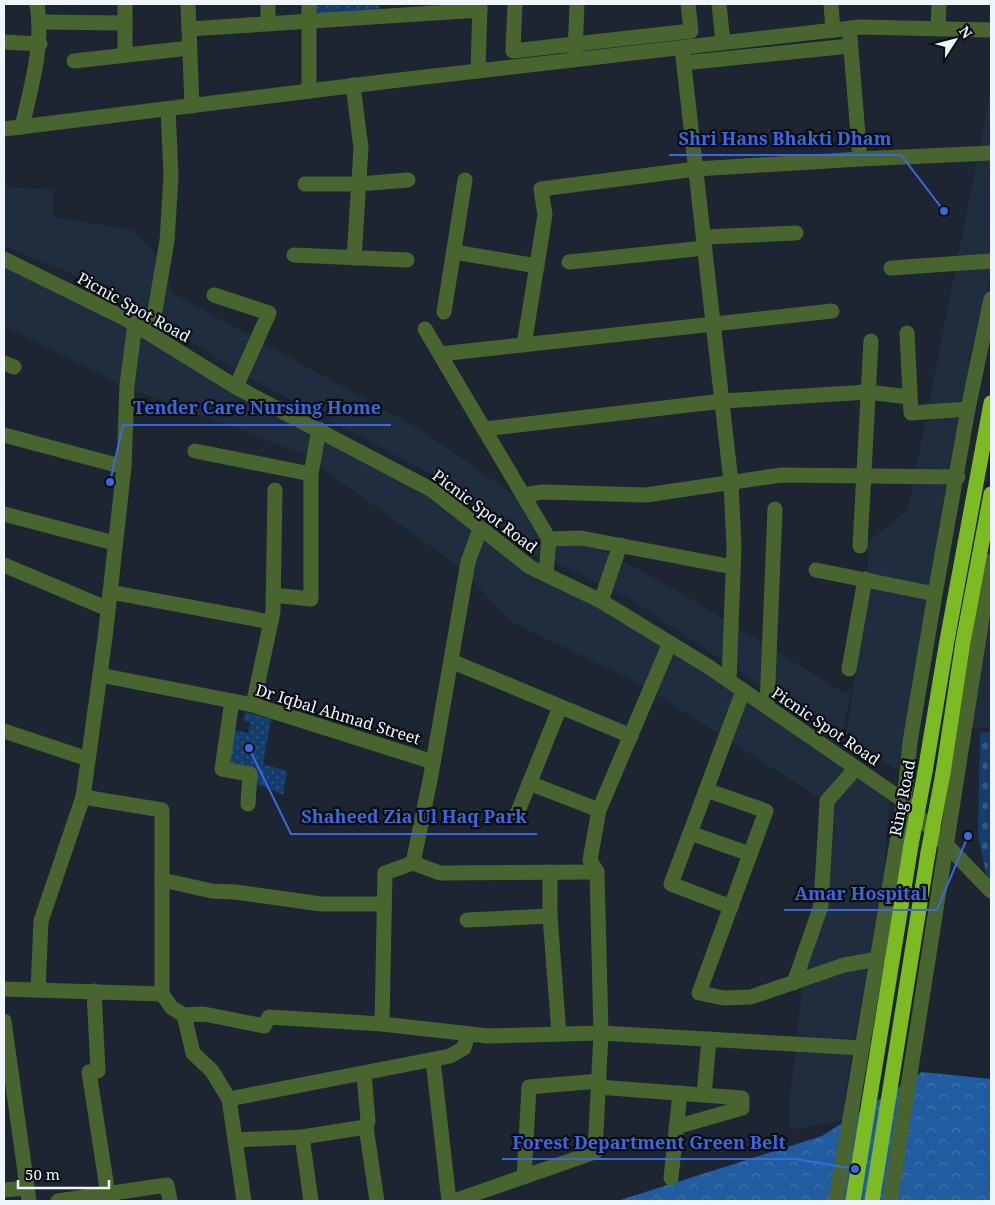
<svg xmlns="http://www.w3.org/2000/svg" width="995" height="1205" font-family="'Noto Serif',serif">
<defs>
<pattern id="grass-dots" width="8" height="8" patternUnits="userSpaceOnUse" patternTransform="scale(1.25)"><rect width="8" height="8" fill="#123d6d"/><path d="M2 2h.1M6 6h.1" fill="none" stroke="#355a83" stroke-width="1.8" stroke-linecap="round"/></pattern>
<pattern id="forest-crowns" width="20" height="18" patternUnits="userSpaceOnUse" patternTransform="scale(1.25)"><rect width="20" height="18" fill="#205c9f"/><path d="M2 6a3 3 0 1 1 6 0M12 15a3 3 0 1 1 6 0" fill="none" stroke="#4174ad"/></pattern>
<pattern id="cemetery-stones" width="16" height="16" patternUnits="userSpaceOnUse" patternTransform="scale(1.25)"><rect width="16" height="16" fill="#123d6d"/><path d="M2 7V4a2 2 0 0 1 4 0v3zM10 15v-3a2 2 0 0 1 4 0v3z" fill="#355a83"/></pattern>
</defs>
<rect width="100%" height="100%" fill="#1c2531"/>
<!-- built -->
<g fill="#1f2d3e">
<path d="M 991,89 L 991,272 L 929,588 L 898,771 L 846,734 L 869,588 L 867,543 L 908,509 Z"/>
<path d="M 4,153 L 7,184 L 10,187 L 54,189 L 54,217 L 132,230 L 158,256 L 173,293 L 424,432 L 518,498 L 549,536 L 599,548 L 676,590 L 846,694 L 851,690 L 842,736 L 753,681 L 631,600 L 563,566 L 537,557 L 439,478 L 242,374 L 127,301 L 74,275 L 4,246 Z"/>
<path d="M 4,265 L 110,313 L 430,494 L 475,530 L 601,604 L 890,793 L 884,877 L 847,1081 L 843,1120 L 790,1130 L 789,1106 L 823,800 L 640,684 L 514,623 L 459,567 L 301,453 L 130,389 L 4,326 Z"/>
<path d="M 991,591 L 991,727 L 972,728 Z"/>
</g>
<!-- grass -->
<g fill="url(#grass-dots)">
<path d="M 316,4 L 379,4 L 379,12 L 316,15 Z"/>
<path d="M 245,712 L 271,719 L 263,764 L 287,771 L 283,795 L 255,783 L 256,770 L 230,766 L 234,730 L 248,733 L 250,723 L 243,720 Z"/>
</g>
<!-- forest -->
<path fill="url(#forest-crowns)" d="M 922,1072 L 991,1079 L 991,1201 L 617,1201 L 822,1136 Z"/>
<!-- cemetery -->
<path fill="url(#cemetery-stones)" d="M 991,732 L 991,882 L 987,877 L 978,836 L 980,733 Z"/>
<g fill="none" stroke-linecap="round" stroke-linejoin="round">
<!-- minor -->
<g stroke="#4a6430" stroke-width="15">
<path d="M 125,4 L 125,54"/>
<path d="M 188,4 L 192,106"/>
<path d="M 268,4 L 268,24"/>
<path d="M 309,4 L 309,91"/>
<path d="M 515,4 L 513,51 L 691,31 L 688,4"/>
<path d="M 719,4 L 723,43"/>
<path d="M 831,4 L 833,30"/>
<path d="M 40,22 L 125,23"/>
<path d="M 189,29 L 480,10"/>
<path d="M 938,29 L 939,4"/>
<path d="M 850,37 L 860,159"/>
<path d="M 4,42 L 40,44"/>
<path d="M 682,48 L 731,482 L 734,547 L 729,681"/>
<path d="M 575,53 L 577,4"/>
<path d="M 74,61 L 190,48"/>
<path d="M 684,63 L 850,46"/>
<path d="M 478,71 L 480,4"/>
<path d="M 353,85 L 361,148 L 354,258"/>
<path d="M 22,127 C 31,86 44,46 37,4"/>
<path d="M 4,129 L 382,82 L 860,27 L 991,30"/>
<path d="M 305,184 L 359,184 L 408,180"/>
<path d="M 704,237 L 796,233"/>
<path d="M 454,252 L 537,266"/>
<path d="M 294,255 L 407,260"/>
<path d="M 4,259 L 126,319 L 236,387 L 432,490 L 530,567 L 601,601 L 709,667 L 904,801 L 991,891"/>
<path d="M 569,262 L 705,248"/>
<path d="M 891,268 L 991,261"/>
<path d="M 214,295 L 269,313 L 236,387"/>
<path d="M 444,312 L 465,180"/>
<path d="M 425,329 L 549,539 L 546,575"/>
<path d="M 907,333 L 911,413 L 968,409"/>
<path d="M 151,334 L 167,241 L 171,176 L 168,109"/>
<path d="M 524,345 L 545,215 L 541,189 L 696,169 L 860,159 L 991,153"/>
<path d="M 440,354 L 832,311"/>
<path d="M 4,363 L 14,367"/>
<path d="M 484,429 L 723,401 L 868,392 L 909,397"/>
<path d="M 4,435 L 124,467"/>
<path d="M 195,451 L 311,474 L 311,599 L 273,595"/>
<path d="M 311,474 L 319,429"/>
<path d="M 523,495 L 543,492 L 646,495 L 781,475 L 958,477"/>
<path d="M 4,514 L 114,543"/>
<path d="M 549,539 L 581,538 L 733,567"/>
<path d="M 860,546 L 871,341"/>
<path d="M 4,565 L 108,609"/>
<path d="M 816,570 L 935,594"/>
<path d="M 110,592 L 271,622"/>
<path d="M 601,601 L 620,545"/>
<path d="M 451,661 L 631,736"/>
<path d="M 849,669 L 865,579"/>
<path d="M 100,675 L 253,705 L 433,762"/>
<path d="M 232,701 L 222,769 L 250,774 L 248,804"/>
<path d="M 253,705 L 273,612 L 275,490"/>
<path d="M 767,707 L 775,509"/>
<path d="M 4,731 L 88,759"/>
<path d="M 529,783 L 599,810"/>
<path d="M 706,790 L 766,811 L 699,993 L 724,998 L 751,997 L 844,965 L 878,959"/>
<path d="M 83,797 L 162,810 L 162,994 L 172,1008 L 184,1015 L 193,1053 L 212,1071 L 229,1099 L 244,1201"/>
<path d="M 517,814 L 560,707"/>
<path d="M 690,833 L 750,854"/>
<path d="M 413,863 L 431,775 L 468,562 L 480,529"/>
<path d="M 550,872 L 550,916"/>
<path d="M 162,880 L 212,891 L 235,892 L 321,904 L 384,904"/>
<path d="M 731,907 L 671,884 L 743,691"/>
<path d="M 467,920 L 550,916 L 559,1034"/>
<path d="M 794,983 L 821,906 L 827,801 L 856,768"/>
<path d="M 4,989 L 162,994"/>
<path d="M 38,990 L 41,921 L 83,797 L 105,638 L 124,467 L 127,385 L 135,324"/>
<path d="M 94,991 L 98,1071 L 89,1072 L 109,1201"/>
<path d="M 184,1015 L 204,1014 L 264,1026 L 269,1017 L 382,1024 L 488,1036 L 601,1033 L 862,1048"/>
<path d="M 4,1021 L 29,1201"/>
<path d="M 382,1024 L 385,873 L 413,863 L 440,873 L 597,872"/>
<path d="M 433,1060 L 449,1201"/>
<path d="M 598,1087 L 742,1098 L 742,1108 L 676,1127"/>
<path d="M 704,1095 L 709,1039"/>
<path d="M 229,1099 L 450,1056 L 464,1048 L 468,1034"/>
<path d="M 366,1127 L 377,1201"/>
<path d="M 302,1137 L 311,1201"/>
<path d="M 235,1140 L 302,1137 L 366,1127 L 368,1121 L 364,1073"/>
<path d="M 524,1177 L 529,1087 L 599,1081"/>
<path d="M 671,1178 L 680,1093"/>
<path d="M 4,1190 L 27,1188"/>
<path d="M 58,1201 L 167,1185 L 170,1201"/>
<path d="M 454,1201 L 595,1152 L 601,1033 L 597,872 L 590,860 L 599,810 L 670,643"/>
<path d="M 836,1201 L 904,801 L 910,742 L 935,594 L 968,409 L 991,299"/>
<path d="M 890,1201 L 991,561"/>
</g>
<!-- highway -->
<g stroke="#7cbb23" stroke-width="15">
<path d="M 925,772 L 946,646 L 991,403"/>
<path d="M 943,773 L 963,642 L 991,494"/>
<path d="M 853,1201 L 911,845"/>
<path d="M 872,1201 L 928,853"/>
</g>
<!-- highway-bridge -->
<g stroke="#7cbb23" stroke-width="15">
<path d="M 911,845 L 925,772"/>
<path d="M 928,853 L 943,773"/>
</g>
</g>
<g text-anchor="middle" stroke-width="4.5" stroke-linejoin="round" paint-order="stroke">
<!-- street labels -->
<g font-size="16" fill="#eef5fd" stroke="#0a0e13">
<text transform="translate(134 307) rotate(29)" y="6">Picnic Spot Road</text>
<text transform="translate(485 511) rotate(37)" y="6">Picnic Spot Road</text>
<text transform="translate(338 714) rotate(17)" y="6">Dr Iqbal Ahmad Street</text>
<text transform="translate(826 726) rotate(34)" y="6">Picnic Spot Road</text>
<text transform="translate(902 798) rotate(-79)" y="6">Ring Road</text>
</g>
</g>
<!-- callouts -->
<path fill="none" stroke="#3c67de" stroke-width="2" d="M944 211L901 155H669M110 482L123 425H391M249 748L291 834H537M968 836L937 910H784M855 1169L796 1159H502"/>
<g fill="#3c67de" stroke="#0a0e13" stroke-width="2">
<circle cx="944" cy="211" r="5"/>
<circle cx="110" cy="482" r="5"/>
<circle cx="249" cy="748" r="5"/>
<circle cx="968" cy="836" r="5"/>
<circle cx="855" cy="1169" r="5"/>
</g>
<g font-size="18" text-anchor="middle" font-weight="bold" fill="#3c67de" stroke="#0a0e13" stroke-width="4.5" stroke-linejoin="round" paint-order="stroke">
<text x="785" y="145">Shri Hans Bhakti Dham</text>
<text x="257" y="414">Tender Care Nursing Home</text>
<text x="414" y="823">Shaheed Zia Ul Haq Park</text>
<text x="861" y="900">Amar Hospital</text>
<text x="649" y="1149">Forest Department Green Belt</text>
</g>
<!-- border -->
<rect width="995" height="1205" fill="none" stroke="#eef5fd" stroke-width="10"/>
<!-- north arrow -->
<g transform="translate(955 40) rotate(54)" stroke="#0a0e13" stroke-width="4" paint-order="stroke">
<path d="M0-4L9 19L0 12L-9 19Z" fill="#eef5fd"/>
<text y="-8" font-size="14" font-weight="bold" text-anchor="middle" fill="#eef5fd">N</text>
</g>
<!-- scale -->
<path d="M18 1180v8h91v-8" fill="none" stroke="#eef5fd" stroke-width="2.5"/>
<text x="25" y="1180" font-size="15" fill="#eef5fd" stroke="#0a0e13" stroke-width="4" paint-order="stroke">50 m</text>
</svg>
